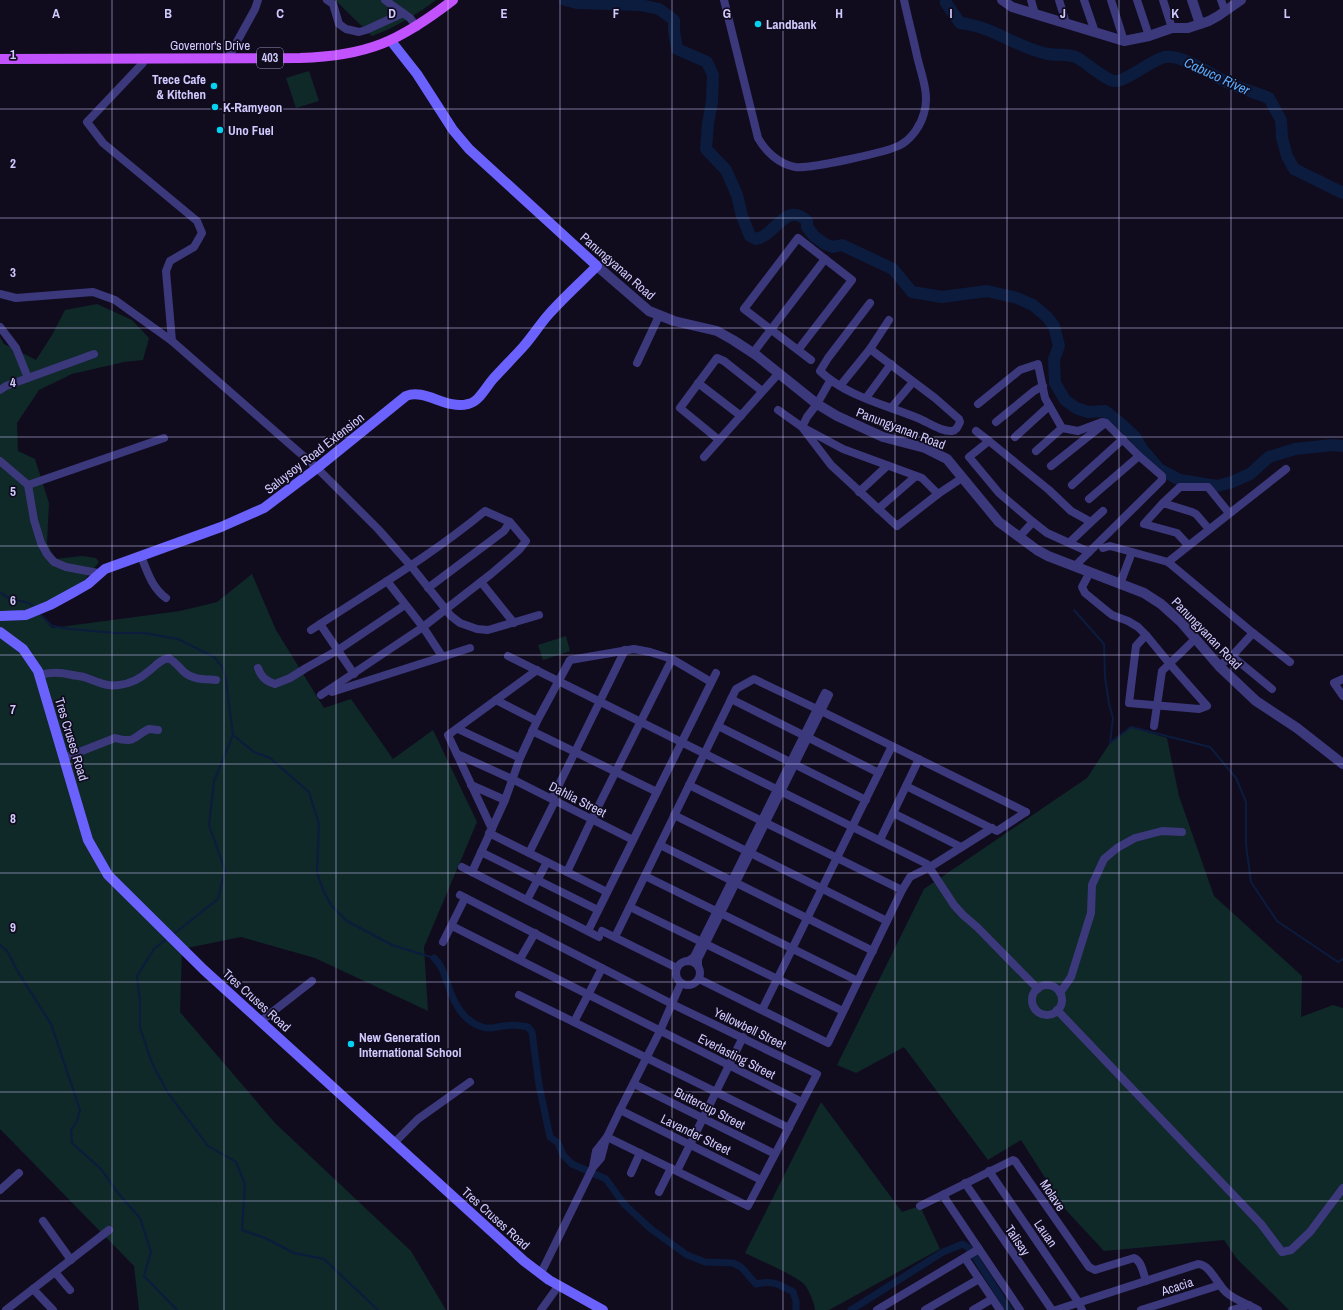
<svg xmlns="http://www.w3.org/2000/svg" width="1343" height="1310" font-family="'Archivo Narrow',sans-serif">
<rect width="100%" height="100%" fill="#100c1e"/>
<!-- green -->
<g fill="#0f2828">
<path d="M 335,0 L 436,0 C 416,15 396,27 372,36 Z"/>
<path d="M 309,71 L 319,101 L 296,108 L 286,78 Z"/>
<path d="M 97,304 L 132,320 L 149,338 L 143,360 L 124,362 L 72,374 L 39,390 L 17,423 L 18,451 L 35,459 L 49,503 L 47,543 L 55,559 L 82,556 L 96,558 L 99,562 L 82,583 L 64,593 L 34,607 L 52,628 L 180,611 L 217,602 L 252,574 L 276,630 L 324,708 L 351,699 L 393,759 L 433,730 L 477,822 L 424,947 L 428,1011 L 315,958 L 241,937 L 182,949 L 180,1012 L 275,1123 L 411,1251 L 446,1310 L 139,1310 L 134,1266 L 0,1129 L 0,337 L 4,344 L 36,360 L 52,335 L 65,310 Z"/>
<path d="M 566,636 L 570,651 L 543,660 L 538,645 Z"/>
<path d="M 1131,727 L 1167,738 L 1179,796 L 1214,896 L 1302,976 L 1301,1017 L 1333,1005 L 1343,1008 L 1343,1310 L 1289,1310 L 1237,1259 L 1224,1240 L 1104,1251 L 1065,1209 L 1021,1140 L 988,1160 L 904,1047 L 856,1073 L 837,1065 L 924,889 L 1087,778 L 1110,743 Z"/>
<path d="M 821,1102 L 902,1212 L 920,1206 L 940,1249 L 829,1310 L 815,1310 C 815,1304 808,1288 804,1284 C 791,1273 761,1261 745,1253 Z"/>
</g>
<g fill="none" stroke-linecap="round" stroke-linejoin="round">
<!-- stream -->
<g stroke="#0b1c3e" stroke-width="2">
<path d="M 0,592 C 3,594 7,598 11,599 C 19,602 27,600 33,606"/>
<path d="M 1074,610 L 1104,644 L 1105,677 L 1109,704 L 1113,718 L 1110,743"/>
<path d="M 41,615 L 52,626 L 70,629 L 116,633 L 144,633 L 178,639 L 214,657 L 223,668 L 226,681 L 233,735 L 254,752 L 270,758 L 309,792 L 319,824 L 317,872 L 323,890 L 331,905 L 347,921 L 392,945 L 434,958"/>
<path d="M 1110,743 L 1131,727 L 1210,747 L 1236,778 L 1246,802 L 1246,845 L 1251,882 L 1277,921 L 1338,962 L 1343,959"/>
<path d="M 175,933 L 218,899 L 225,870 L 209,825 L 214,781 L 233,735"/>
<path d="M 165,940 L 154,949 L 137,976 L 140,1002 L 140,1028 L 152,1063 L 168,1093 L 208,1146 L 236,1162 L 245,1184 L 242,1230 L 265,1238 L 294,1253 L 324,1259 L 378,1310"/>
<path d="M 0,945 L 7,951 L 18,972 L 51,1024 L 80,1110 L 77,1121 L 71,1130 L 72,1143 L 101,1169 L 118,1193 L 140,1218 L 151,1252 L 144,1276 L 177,1310"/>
</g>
<!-- canal -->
<g stroke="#0b1c3e" stroke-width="7">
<path d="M 434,958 C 444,968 443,973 448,985 C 454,1003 463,1021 482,1027 C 490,1030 495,1027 503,1026 C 511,1025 520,1025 528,1027 L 532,1032 L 539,1085 L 550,1137 L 558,1143 L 563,1155 L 572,1164 L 606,1179 L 624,1204 L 651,1229 L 687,1255 L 705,1262 L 733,1263 L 741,1267 L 756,1284 C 773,1280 779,1284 793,1292 L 796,1301 L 796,1310"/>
<path d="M 851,1310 L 943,1252 L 963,1244 L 970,1249 L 1009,1310"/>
</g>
<!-- river -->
<g stroke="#0b1c3e" stroke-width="12">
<path d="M 565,0 L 577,3 L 640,5 L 659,9 L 674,20 L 674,31 L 677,49 L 707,62 L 713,75 L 712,101 L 708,124 L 706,149 L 726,170 L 737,195 L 742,216 L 750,236 L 756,239 C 759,238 763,237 765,235 C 779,226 789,204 807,221 L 807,227 L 814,236 L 825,244 L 833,247 L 842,245 L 893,269 L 912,292 L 942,297 L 987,291 L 1017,298 L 1033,305 L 1047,317 L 1054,326 L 1059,346 L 1054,359 L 1055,383 L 1065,400 L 1076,408 L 1088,412 L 1105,411 L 1121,424 L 1135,437 L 1142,449 L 1159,469 L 1180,480 L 1217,486 L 1232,482 L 1250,474 L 1269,457 L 1295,449 L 1333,445 L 1343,446"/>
<path d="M 946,0 L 946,3 L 960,23 C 992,26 1017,48 1048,54 C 1059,56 1067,53 1078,58 C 1086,63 1106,80 1114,81 C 1124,83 1153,59 1165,57 C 1182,54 1213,76 1229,83 C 1242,89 1256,93 1269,98 L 1281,120 L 1282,138 L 1287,156 L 1294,169 L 1343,193"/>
</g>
<!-- minor -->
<g stroke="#3c387c" stroke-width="8">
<path d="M 327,0 L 333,4 L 339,24 L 346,29 L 359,32 L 366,30 L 403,13"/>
<path d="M 385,0 L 410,18 L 417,27"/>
<path d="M 724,0 L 758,138 C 766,152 779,164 795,167 C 809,169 890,152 902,144 C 912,138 921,125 924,113 C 930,94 921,74 917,56 C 913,37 908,19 904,0"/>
<path d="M 1031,0 L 1035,14"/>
<path d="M 1059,0 L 1066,23"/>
<path d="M 1084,0 L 1095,32"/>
<path d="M 1111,0 L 1124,41"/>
<path d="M 1137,0 L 1149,36"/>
<path d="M 1163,0 L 1172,28"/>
<path d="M 1221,0 L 1225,11"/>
<path d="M 143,58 L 143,63 L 87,122 L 103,143 L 197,221 L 202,233 L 194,247 L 170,261 L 166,271 L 172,341"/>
<path d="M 228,58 L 255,9 L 258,0"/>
<path d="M 0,294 L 16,298 L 93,292 L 115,300 L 172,341 L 317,468 L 378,529 L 411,566 L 451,616 L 460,623 L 477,629 L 488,630 L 539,615"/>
<path d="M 0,327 L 16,348 L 28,378"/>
<path d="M 870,349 L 935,398 L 959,419 L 960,422 C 958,426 957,430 952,431 C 942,432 929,423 920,419 C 887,405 847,397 820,371 L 828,358 L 870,303"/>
<path d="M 798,350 L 852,280 L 798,238 L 744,309 L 811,360"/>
<path d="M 753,353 L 825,259"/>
<path d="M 637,363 L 659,316"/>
<path d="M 698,383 L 741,416"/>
<path d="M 840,386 L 870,349 L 889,320"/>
<path d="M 0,390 L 6,386 L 94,354"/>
<path d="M 866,398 L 891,364"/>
<path d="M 978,404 L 1020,370 L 1038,364 L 1045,398 L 1062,428 L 1078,431 L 1102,422 L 1106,423 L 1139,456 L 1162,476 L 1162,480 L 1075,566"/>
<path d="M 891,408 L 913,382"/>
<path d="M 778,410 L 802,427 L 843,449 L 922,478 L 938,494 L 897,526 L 831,465 L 802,427 L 807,417 L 817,404 L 830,381"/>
<path d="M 996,422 L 1034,391 L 1043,386"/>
<path d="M 976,431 L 989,441 L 969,457 L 999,493 L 1033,522 L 1047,533 L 1089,552"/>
<path d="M 1015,437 L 1049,406"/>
<path d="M 719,440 L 680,408 L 717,358 L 724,361 L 762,391"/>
<path d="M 989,441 L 1049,490 L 1071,511 L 1091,522 L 1070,542"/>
<path d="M 1036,451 L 1062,428"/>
<path d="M 704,457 L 779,373"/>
<path d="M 0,461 L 28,485 L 34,520 L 41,543 L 47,554 L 54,562 L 66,567 L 98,573"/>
<path d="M 1051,466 L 1105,423"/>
<path d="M 28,485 L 164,438"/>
<path d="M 1072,485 L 1123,439"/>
<path d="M 859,492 L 887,466"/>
<path d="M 938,494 L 962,478"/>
<path d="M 1089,499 L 1139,456"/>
<path d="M 1163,503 L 1180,487 L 1208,487 L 1229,513"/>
<path d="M 878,509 L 916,476"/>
<path d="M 1091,522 L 1103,511"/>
<path d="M 1019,537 L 1033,522"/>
<path d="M 1188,545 L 1177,533 L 1144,524 L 1163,503 L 1192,512 L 1196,514 L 1209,529"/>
<path d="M 1103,548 L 1110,546 L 1132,552"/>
<path d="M 141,556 C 147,571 152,588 166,598"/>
<path d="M 1168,562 L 1286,469"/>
<path d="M 1090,572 L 1082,587 L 1085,593 L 1102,607 L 1112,615 L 1128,621 L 1138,627 L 1146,635 L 1169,663 L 1207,706 L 1199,709 L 1129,703 L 1136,646 L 1146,635"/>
<path d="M 387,581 L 423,627 L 442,656"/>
<path d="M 481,582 L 514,623"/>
<path d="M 1120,584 L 1132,552 L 1168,562 L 1253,633 L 1290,662"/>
<path d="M 428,588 L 504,531 L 510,522"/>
<path d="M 320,624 L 354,674"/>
<path d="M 311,630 C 370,591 431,556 485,511 L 510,522 L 526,541 L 519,550 L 491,574 L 423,627 L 321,695"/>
<path d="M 508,656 L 927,864 L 954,905 L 963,915 L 977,927 L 1038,989"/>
<path d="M 1232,656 L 1272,689"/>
<path d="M 1219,666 L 1232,656 L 1253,633"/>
<path d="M 258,668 C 261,677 266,681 275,684 L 290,678 L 306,668 L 338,650 L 405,605"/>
<path d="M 39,675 C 53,672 58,672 72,675 C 77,676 82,676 87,678 C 98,682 107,687 119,685 C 130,684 141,678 149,671 C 157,665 159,660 169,658 C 175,662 179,667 184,672 C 193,680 205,679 216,680"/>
<path d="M 1343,679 L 1334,683 L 1343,696"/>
<path d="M 332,692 L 470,648"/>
<path d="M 731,699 L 879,773"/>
<path d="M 496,700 L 537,721"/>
<path d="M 718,726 L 866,800"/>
<path d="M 1154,726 L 1162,671 L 1195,639"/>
<path d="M 458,729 L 520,758"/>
<path d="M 532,731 L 657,792"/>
<path d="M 457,754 L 512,779 L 633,840"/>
<path d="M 64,758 L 115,738 C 137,744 133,736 149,729 L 158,730"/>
<path d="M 471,785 L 505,800"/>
<path d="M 689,785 L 902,890"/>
<path d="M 906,786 L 997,831 L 1026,812"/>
<path d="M 552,799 L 625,650"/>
<path d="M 893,813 L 961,847"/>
<path d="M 674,815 L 887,921"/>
<path d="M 492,829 L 448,735 L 537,670"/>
<path d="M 489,833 L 607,892"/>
<path d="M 880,840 L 919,759"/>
<path d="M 660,845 L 873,951"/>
<path d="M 481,852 L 598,910"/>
<path d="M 529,853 L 555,801"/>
<path d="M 462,867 L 599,937"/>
<path d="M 472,872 L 505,800 L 520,758 L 537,721 L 570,660 L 634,649 L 650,652 L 672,659 L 711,682"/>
<path d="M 567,872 L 592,819 L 672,659"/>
<path d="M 645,876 L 858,981"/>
<path d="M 460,895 L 672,1004 L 817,1074 L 748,1206 L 607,1137"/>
<path d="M 527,900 L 547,862"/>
<path d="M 630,907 L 843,1011"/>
<path d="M 452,926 L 802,1102"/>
<path d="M 588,931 L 716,673"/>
<path d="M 602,931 L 677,968"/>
<path d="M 615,937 L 736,689 L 754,679 L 817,709 L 1026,812"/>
<path d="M 443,942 L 465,898"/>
<path d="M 520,959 L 535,933"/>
<circle cx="688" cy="973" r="12"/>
<path d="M 688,961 L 694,957 L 825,693 L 829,695 L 698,959 L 698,966"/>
<path d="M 699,979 L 828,1043 L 902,890 L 910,877 L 930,867 L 992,828"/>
<circle cx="1047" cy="1000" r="15"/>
<path d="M 1060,993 L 1071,977 L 1091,913 L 1092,885 L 1104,859 L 1117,848 L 1135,838 L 1162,831 L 1182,832"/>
<path d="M 519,995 L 789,1128"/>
<path d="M 762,1010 L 892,746"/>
<path d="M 1057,1010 L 1261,1224 L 1282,1252 L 1291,1250 L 1310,1232 L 1343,1188"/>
<path d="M 261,1021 L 312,981"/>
<path d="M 574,1022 L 602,968"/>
<path d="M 634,1084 L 775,1154"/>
<path d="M 620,1110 L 761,1180"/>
<path d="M 394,1143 L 418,1119 L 470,1082"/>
<path d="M 594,1166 L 601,1158 L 606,1139"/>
<path d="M 677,1171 L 743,1037"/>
<path d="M 989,1171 L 1079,1303 L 1082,1310"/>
<path d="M 631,1173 L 640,1153"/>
<path d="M 965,1183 L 1052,1310"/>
<path d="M 0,1190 L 19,1173"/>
<path d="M 659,1192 L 671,1168"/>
<path d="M 944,1194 L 946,1200 L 1020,1310"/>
<path d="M 920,1206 L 1013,1160 L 1015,1161 L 1089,1267 L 1095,1270 L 1134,1258 C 1142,1261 1143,1273 1146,1281"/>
<path d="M 43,1221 L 71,1260"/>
<path d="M 965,1258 L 1000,1310"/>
<path d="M 55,1272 L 70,1290"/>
<path d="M 541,1273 L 593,1167 L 596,1151 L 607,1137 L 620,1110 L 660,1031 L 681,983"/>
<path d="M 33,1289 L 53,1310"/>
<path d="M 6,1310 L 109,1230"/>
<path d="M 541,1310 L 559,1285"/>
<path d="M 877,1310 L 979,1249"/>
<path d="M 925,1310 L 979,1279"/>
<path d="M 973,1310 L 992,1299"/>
<path d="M 1056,1310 L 1198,1264 C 1210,1264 1218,1286 1227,1293 C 1235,1300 1248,1304 1258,1310"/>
<path d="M 1141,1310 L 1220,1285"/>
<path d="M 1232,1310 L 1249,1305"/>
</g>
<!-- tertiary -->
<g stroke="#3c387c" stroke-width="10">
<path d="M 1002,0 L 1012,7 L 1124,41 L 1149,36 L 1172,28 L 1188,28 L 1209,21 L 1218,16 L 1241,0"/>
<path d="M 1192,0 L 1200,24"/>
<path d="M 597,266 L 649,311 L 674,321 L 717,331 L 733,340 L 756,355 L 817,404 L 837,416 L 883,437 L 925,448 L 947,459 L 999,522 L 1037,550 L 1048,556 L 1144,593 L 1161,604 L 1181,622 L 1219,666 L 1256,701 L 1297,728 L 1343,764"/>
</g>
<!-- secondary -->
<g stroke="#6b62fd" stroke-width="10">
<path d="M 0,616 L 26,615 L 50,605 L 72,593 L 88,584 L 105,569 L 221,527 L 264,508 L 317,468 L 406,396 C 425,388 446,410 468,404 C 479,402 486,387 493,379 C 503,368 513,358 523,347 C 532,337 540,324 549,314 C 564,297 581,282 597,266 L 469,149 L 453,130 L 417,74 L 391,41"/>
<path d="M 0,632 L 23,649 L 38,671 L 88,840 L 108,875 L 204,970 L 524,1261 L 549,1280 L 603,1310"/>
</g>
<!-- primary -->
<path stroke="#c252fd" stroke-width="10" d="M 0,59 L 300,58 C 368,56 400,41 453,0"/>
</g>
<!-- grid -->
<path fill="none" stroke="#d1cafe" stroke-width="1" stroke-opacity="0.55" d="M 112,0 L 112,1310M 224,0 L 224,1310M 336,0 L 336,1310M 448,0 L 448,1310M 560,0 L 560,1310M 672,0 L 672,1310M 783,0 L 783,1310M 895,0 L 895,1310M 1007,0 L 1007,1310M 1119,0 L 1119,1310M 1231,0 L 1231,1310M 0,109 L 1343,109M 0,218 L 1343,218M 0,328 L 1343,328M 0,437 L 1343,437M 0,546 L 1343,546M 0,655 L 1343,655M 0,764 L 1343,764M 0,873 L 1343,873M 0,982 L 1343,982M 0,1092 L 1343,1092M 0,1201 L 1343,1201"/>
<!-- markers -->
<g fill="#03d2f1" stroke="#100c1e" stroke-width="1.5">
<circle cx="758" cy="24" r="4"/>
<circle cx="214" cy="86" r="4"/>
<circle cx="215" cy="107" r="4"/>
<circle cx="220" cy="130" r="4"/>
<circle cx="351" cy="1044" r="4"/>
</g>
<g text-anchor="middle" stroke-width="3.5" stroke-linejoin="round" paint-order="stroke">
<!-- shield labels -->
<rect fill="#100c1e" stroke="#9791bb" stroke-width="1" x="257" y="48" width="26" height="20" rx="3"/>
<g font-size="12" font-weight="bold" fill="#d1cafe">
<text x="270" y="62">403</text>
</g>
<!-- poi labels -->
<g font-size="13" font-weight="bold" fill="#d1cafe" stroke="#100c1e" text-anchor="start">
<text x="766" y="29">Landbank</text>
<text x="206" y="84" text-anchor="end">Trece Cafe<tspan x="206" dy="15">&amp; Kitchen</tspan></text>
<text x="223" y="112">K-Ramyeon</text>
<text x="228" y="135">Uno Fuel</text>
<text x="359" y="1042">New Generation<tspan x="359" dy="15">International School</tspan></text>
</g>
<!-- street labels -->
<g font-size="13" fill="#d1cafe" stroke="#100c1e">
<text x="210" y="50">Governor's Drive</text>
<text transform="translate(618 266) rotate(41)" y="5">Panungyanan Road</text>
<text transform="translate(901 428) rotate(21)" y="5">Panungyanan Road</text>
<text transform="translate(314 453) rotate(-38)" y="5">Saluysoy Road Extension</text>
<text transform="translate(1207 633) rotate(46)" y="5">Panungyanan Road</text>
<text transform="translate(72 739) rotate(73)" y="5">Tres Cruses Road</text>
<text transform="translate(578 799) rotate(27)" y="5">Dahlia Street</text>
<text transform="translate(257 1000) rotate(42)" y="5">Tres Cruses Road</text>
<text transform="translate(750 1028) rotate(26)" y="5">Yellowbell Street</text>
<text transform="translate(737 1056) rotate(27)" y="5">Everlasting Street</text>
<text transform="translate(710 1108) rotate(27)" y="5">Buttercup Street</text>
<text transform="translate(696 1134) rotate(26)" y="5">Lavander Street</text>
<text transform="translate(1053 1195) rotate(56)" y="5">Molave</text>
<text transform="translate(496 1218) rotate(42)" y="5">Tres Cruses Road</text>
<text transform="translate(1046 1233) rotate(55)" y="5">Lauan</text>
<text transform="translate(1018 1240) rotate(56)" y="5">Talisay</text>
<text transform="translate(1177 1286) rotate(-18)" y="5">Acacia</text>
</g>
<!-- water labels -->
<g font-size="14" font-style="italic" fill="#59acfd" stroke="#100c1e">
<text transform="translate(1217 76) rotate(25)" y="5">Cabuco River</text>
</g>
</g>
<g font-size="13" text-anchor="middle" font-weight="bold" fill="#d1cafe" stroke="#100c1e" stroke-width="3.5" stroke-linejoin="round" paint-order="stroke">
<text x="56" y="18">A</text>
<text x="168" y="18">B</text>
<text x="280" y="18">C</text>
<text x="392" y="18">D</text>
<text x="504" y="18">E</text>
<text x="616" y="18">F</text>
<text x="727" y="18">G</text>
<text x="839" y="18">H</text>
<text x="951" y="18">I</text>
<text x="1063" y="18">J</text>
<text x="1175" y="18">K</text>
<text x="1287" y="18">L</text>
<text x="13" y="59">1</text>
<text x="13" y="168">2</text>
<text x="13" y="277">3</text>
<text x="13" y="387">4</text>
<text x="13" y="496">5</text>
<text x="13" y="605">6</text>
<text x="13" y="714">7</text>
<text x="13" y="823">8</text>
<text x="13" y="932">9</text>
</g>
</svg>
